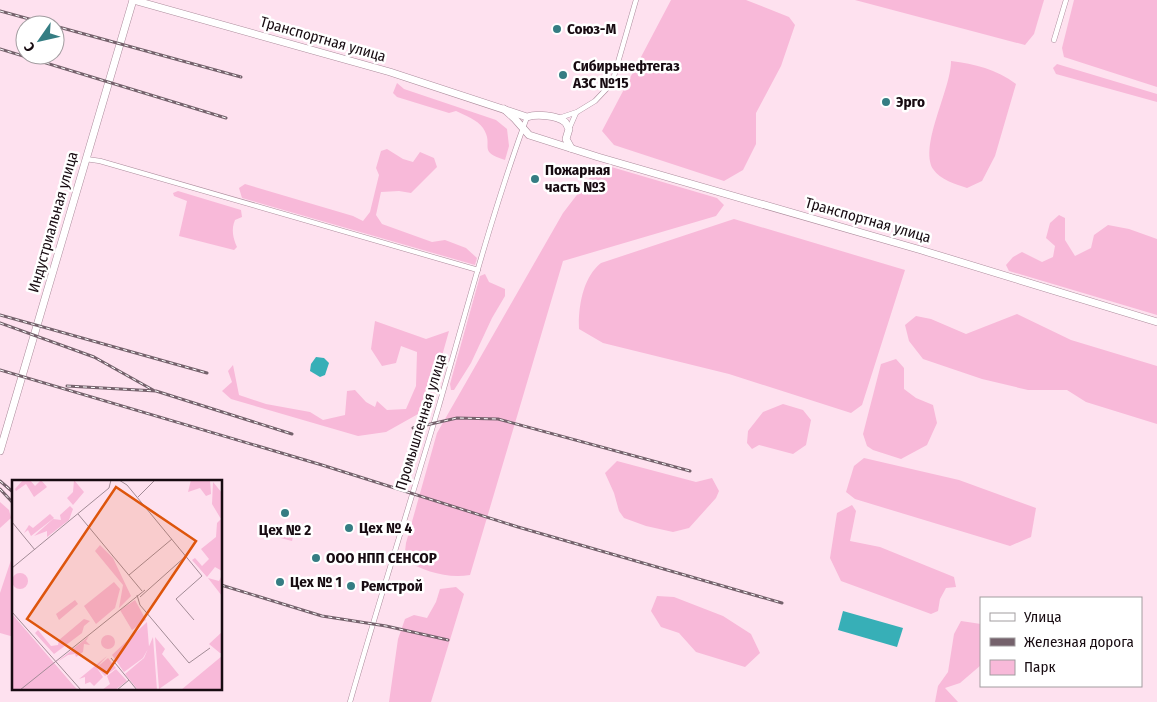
<svg xmlns="http://www.w3.org/2000/svg" width="1157" height="702" font-family="'Fira Sans Condensed',sans-serif">
<rect width="100%" height="100%" fill="#fee1ef"/>
<!-- green -->
<g fill="#f8b9d9">
<path d="M 671,0 L 746,0 L 789,17 L 795,25 L 781,66 L 756,113 L 756,144 L 743,170 L 724,181 L 614,145 L 602,131 Z"/>
<path d="M 855,0 L 1044,0 L 1034,34 L 1025,45 Z"/>
<path d="M 1074,0 L 1157,0 L 1157,87 L 1064,57 L 1062,48 Z"/>
<path d="M 951,61 C 975,64 996,69 1016,84 L 995,156 L 982,181 L 967,188 C 956,184 940,180 933,169 C 919,145 951,90 951,61 Z"/>
<path d="M 1057,64 L 1157,94 L 1157,102 L 1056,74 L 1053,68 Z"/>
<path d="M 397,83 L 404,89 L 496,120 L 507,129 L 509,146 L 505,160 C 476,151 495,146 483,128 C 478,120 464,115 456,111 L 449,113 L 397,97 L 393,93 Z"/>
<path d="M 387,149 L 403,159 L 413,162 L 420,152 L 434,158 L 437,167 L 411,193 L 399,191 L 381,192 L 376,215 L 382,224 L 432,242 L 445,240 L 466,248 L 477,258 L 475,265 L 242,198 L 239,188 L 245,184 L 353,216 L 363,221 L 370,212 L 379,175 L 376,168 L 381,151 Z"/>
<path d="M 608,166 L 717,198 L 724,205 L 716,216 L 563,261 L 470,575 C 447,579 424,571 404,560 L 406,543 L 437,433 L 563,213 L 596,170 Z"/>
<path d="M 178,191 L 241,210 L 242,217 L 235,220 C 231,229 233,238 237,247 L 234,250 L 179,236 L 187,201 L 174,196 L 173,193 Z"/>
<path d="M 1059,215 L 1065,218 L 1065,240 L 1075,256 L 1091,248 L 1094,235 L 1108,225 L 1129,229 L 1157,239 L 1157,315 L 1009,271 L 1006,265 L 1013,257 L 1022,252 L 1042,262 L 1053,257 L 1055,246 L 1046,238 L 1050,223 Z"/>
<path d="M 734,219 L 905,270 L 862,405 L 851,413 L 729,374 L 603,343 L 579,329 C 578,307 583,277 601,263 Z"/>
<path d="M 485,274 L 489,282 L 505,289 L 505,296 L 492,318 L 471,363 L 454,390 L 451,390 L 450,384 L 480,276 Z"/>
<path d="M 1017,314 L 1071,340 L 1157,366 L 1157,424 L 1086,402 L 1067,390 L 1028,390 L 982,379 L 923,359 L 909,341 L 905,325 L 916,316 L 931,319 L 966,334 Z"/>
<path d="M 375,321 L 426,339 L 449,331 L 427,409 L 386,432 L 358,436 L 231,399 L 222,391 L 232,382 L 228,371 L 233,365 L 239,395 L 266,404 L 310,412 L 323,420 L 345,415 L 347,391 L 355,390 L 366,402 L 375,407 L 377,401 L 387,410 L 406,409 L 416,386 L 417,352 L 401,346 L 396,363 L 382,366 L 371,349 Z"/>
<path d="M 896,359 L 904,368 L 904,389 L 916,398 L 933,405 L 937,423 L 927,445 L 901,459 L 873,450 L 867,446 L 863,434 L 881,364 Z"/>
<path d="M 783,404 L 803,410 L 811,420 L 806,445 L 793,454 L 759,445 L 752,449 L 747,443 L 748,431 L 763,412 Z"/>
<path d="M 864,458 L 959,480 L 1036,508 L 1031,537 L 1010,546 L 855,499 L 846,492 L 854,466 Z"/>
<path d="M 617,461 L 696,482 L 712,478 L 719,491 L 716,498 L 689,528 L 673,532 L 646,526 L 624,518 L 619,511 L 614,493 L 605,473 Z"/>
<path d="M 0,502 L 9,510 L 11,518 L 0,528 Z"/>
<path d="M 852,505 L 856,511 L 850,541 L 880,547 L 954,577 L 956,587 L 946,588 L 940,599 L 938,611 L 931,614 L 841,581 L 830,558 L 837,513 Z"/>
<path d="M 272,526 L 294,532 L 292,541 L 269,535 Z"/>
<path d="M 14,551 L 14,637 L 0,633 L 0,593 Z"/>
<path d="M 456,587 L 464,594 L 431,702 L 389,702 L 398,639 L 405,619 L 414,615 L 427,618 L 436,602 L 440,589 Z"/>
<path d="M 657,596 L 674,597 L 723,616 L 751,634 L 760,653 L 745,667 L 696,652 L 679,633 L 661,627 L 651,611 Z"/>
<path d="M 961,621 L 981,624 L 981,665 L 960,683 L 945,688 L 958,702 L 935,702 L 938,686 L 948,672 L 954,634 Z"/>
</g>
<!-- water -->
<g fill="#37afb7">
<path d="M 316,357 L 324,358 L 329,363 L 325,375 L 320,377 L 310,371 L 311,364 Z"/>
<path d="M 843,611 L 903,628 L 897,647 L 838,630 Z"/>
</g>
<g fill="none" stroke-linecap="round" stroke-linejoin="round">
<!-- street casing -->
<g stroke="#ac8c9c" stroke-width="5.5">
<g id="street">
<path d="M 1054,40 L 1066,0"/>
<path d="M 559,118 L 577,112 L 595,101 L 612,83 L 636,0"/>
<path d="M 569,129 L 576,113"/>
<path d="M 86,159 L 100,161 L 478,270"/>
<path d="M 350,702 C 378,604 409,507 438,409 C 466,312 492,212 527,117"/>
</g>
</g>
<!-- secondary casing -->
<g stroke="#ac8c9c" stroke-width="8">
<g id="secondary">
<path d="M 133,0 L 390,72 L 527,117 C 536,114 557,115 565,122 C 566,123 568,127 569,129 L 566,139 L 571,148"/>
<path d="M 504,109 L 515,119 L 529,135 L 598,157 L 921,250 L 1157,322"/>
<path d="M 0,451 L 133,0"/>
</g>
</g>
<!-- street -->
<use href="#street" stroke="#fff" stroke-width="4.5"/>
<!-- secondary -->
<use href="#secondary" stroke="#fff" stroke-width="7"/>
<!-- rail casing -->
<g stroke="#75626c" stroke-width="3">
<g id="rail">
<path d="M 0,11 L 51,25"/>
<path d="M 55,26 L 241,77"/>
<path d="M 0,49 L 226,118"/>
<path d="M 0,315 L 207,373"/>
<path d="M 0,323 L 94,357 L 153,390"/>
<path d="M 0,370 L 322,465 L 518,527 L 782,603"/>
<path d="M 67,386 L 156,391 L 292,434"/>
<path d="M 413,428 L 457,418 L 498,419 L 690,471"/>
<path d="M 0,481 L 14,493"/>
<path d="M 0,489 L 14,504"/>
<path d="M 221,585 L 322,616 L 386,626 L 448,640"/>
</g>
</g>
<!-- rail -->
<use href="#rail" stroke="#fff" stroke-width="1" stroke-dasharray="4" stroke-linecap="butt"/>
</g>
<!-- markers -->
<g fill="#357d83" stroke="#fff" stroke-width="2">
<circle cx="557" cy="29" r="5"/>
<circle cx="563" cy="75" r="5"/>
<circle cx="886" cy="102" r="5"/>
<circle cx="535" cy="179" r="5"/>
<circle cx="285" cy="513" r="5"/>
<circle cx="349" cy="528" r="5"/>
<circle cx="316" cy="558" r="5"/>
<circle cx="280" cy="582" r="5"/>
<circle cx="351" cy="586" r="5"/>
</g>
<g text-anchor="middle" stroke-width="5" stroke-linejoin="round" paint-order="stroke">
<!-- poi labels -->
<g font-size="15" font-weight="bold" fill="#170b11" stroke="#fff" text-anchor="start">
<text x="567" y="34">Союз-М</text>
<text x="573" y="71">Сибирьнефтегаз<tspan x="573" dy="17">АЗС №15</tspan></text>
<text x="896" y="107">Эрго</text>
<text x="545" y="175">Пожарная<tspan x="545" dy="17">часть №3</tspan></text>
<text x="359" y="533">Цех № 4</text>
<text x="285" y="535" text-anchor="middle">Цех № 2</text>
<text x="326" y="563">ООО НПП СЕНСОР</text>
<text x="290" y="587">Цех № 1</text>
<text x="361" y="591">Ремстрой</text>
</g>
<!-- street labels -->
<g font-size="15" fill="#170b11" stroke="#fff">
<text transform="translate(323 39) rotate(16)" y="5">Транспортная улица</text>
<text transform="translate(868 220) rotate(16)" y="5">Транспортная улица</text>
<text transform="translate(53 222) rotate(-74)" y="5">Индустриальная улица</text>
<text transform="translate(421 422) rotate(-73)" y="5">Промышленная улица</text>
</g>
</g>
<!-- overview -->
<g transform="translate(12 480)">
<rect width="210" height="210" fill="#fee1ef"/>
<path d="M 11,0 L 18,0 L 23,6 L 29,0 L 35,7 L 22,17 L 14,4 L 4,11 L 3,9 ZM 62,0 L 72,12 L 61,25 L 55,18 L 61,12 ZM 179,0 L 198,0 L 199,14 L 194,16 L 188,8 L 176,12 ZM 201,2 L 210,13 L 210,91 L 203,87 L 195,97 L 180,80 L 183,78 L 190,86 L 197,79 L 189,69 L 204,57 L 205,43 L 209,39 L 200,24 ZM 58,26 L 61,29 L 57,40 L 35,57 L 35,51 L 22,56 L 41,39 L 49,40 L 48,35 ZM 38,34 L 42,38 L 19,56 L 16,50 L 12,53 L 17,45 L 21,48 ZM 88,65 L 101,78 L 119,116 L 107,128 L 111,105 L 83,71 ZM0 101a8 8 0 1 1 16 0a8 8 0 1 1-16 0ZM 210,95 L 210,116 L 196,98 L 207,101 ZM 102,102 L 108,109 L 103,128 L 84,144 L 72,126 ZM 63,120 L 66,124 L 47,140 L 44,134 ZM 123,120 L 134,140 L 120,150 L 108,130 ZM 0,134 L 61,205 L 66,210 L 0,210 ZM 72,139 L 78,141 L 72,146 L 70,153 L 42,174 L 23,153 L 26,150 L 39,166 L 46,165 L 47,160 ZM 135,142 L 137,167 L 131,178 L 112,192 L 100,175 ZM 210,152 L 210,173 L 208,173 L 197,164 ZM89 162a7 7 0 1 1 14 0a7 7 0 1 1-14 0ZM 77,156 L 74,161 L 78,165 L 72,164 L 71,172 L 64,177 L 63,174 L 56,175 L 45,182 ZM 141,157 L 145,210 L 126,210 L 113,194 L 132,178 ZM 143,157 L 153,169 L 150,174 L 167,195 L 147,209 ZM 95,176 L 84,188 L 96,178 L 104,188 L 93,196 L 85,188 L 91,197 L 82,206 L 78,202 L 73,204 L 73,197 L 67,199 ZM 210,176 L 210,210 L 169,210 L 175,205 ZM 104,189 L 115,201 L 103,210 L 90,210 L 98,204 L 95,196 Z" fill="#f8b9d9"/>
<path fill="none" stroke="#a28b96" stroke-width="1" d="M 107,0 L 115,5 L 190,96 L 164,119 L 182,140M 126,17 L 143,0M 66,34 L 130,111M 0,42 L 23,70M 0,88 L 97,8 L 99,0M 117,95 L 160,59M 125,115 L 128,125 L 177,183 L 198,168M 128,117 L 174,76M 0,132 L 69,210M 99,178 L 125,210M 8,210 L 133,110M 105,210 L 117,200"/>
<path fill="#de550c" fill-opacity="0.15" stroke="#de550c" stroke-width="2.5" d="M 104,7 L 184,61 L 95,193 L 15,139 Z"/>
<rect width="210" height="210" fill="none" stroke="#170b11" stroke-width="2.5"/>
</g>
<!-- legend -->
<rect x="980" y="597" width="162" height="90" fill="#ffffff" stroke="#a29da0"/>
<rect x="990" y="613" width="25" height="8" fill="#ffffff" stroke="#a29da0"/>
<text x="1024" y="622" font-size="15" fill="#170b11">Улица</text>
<rect x="990" y="638" width="25" height="8" fill="#75626c" stroke="#a29da0"/>
<text x="1024" y="647" font-size="15" fill="#170b11">Железная дорога</text>
<rect x="990" y="660" width="25" height="15" fill="#f8b9d9" stroke="#a29da0"/>
<text x="1024" y="672" font-size="15" fill="#170b11">Парк</text>
<!-- north arrow -->
<g transform="translate(40 40) rotate(236)"><circle r="24" fill="#ffffff" stroke="#a29da0"/>
<path d="M0-4L9 19L0 12L-9 19Z" fill="#357d83"/>
<text y="-8" font-size="14" font-weight="bold" text-anchor="middle" fill="#170b11">С</text>
</g>
</svg>
